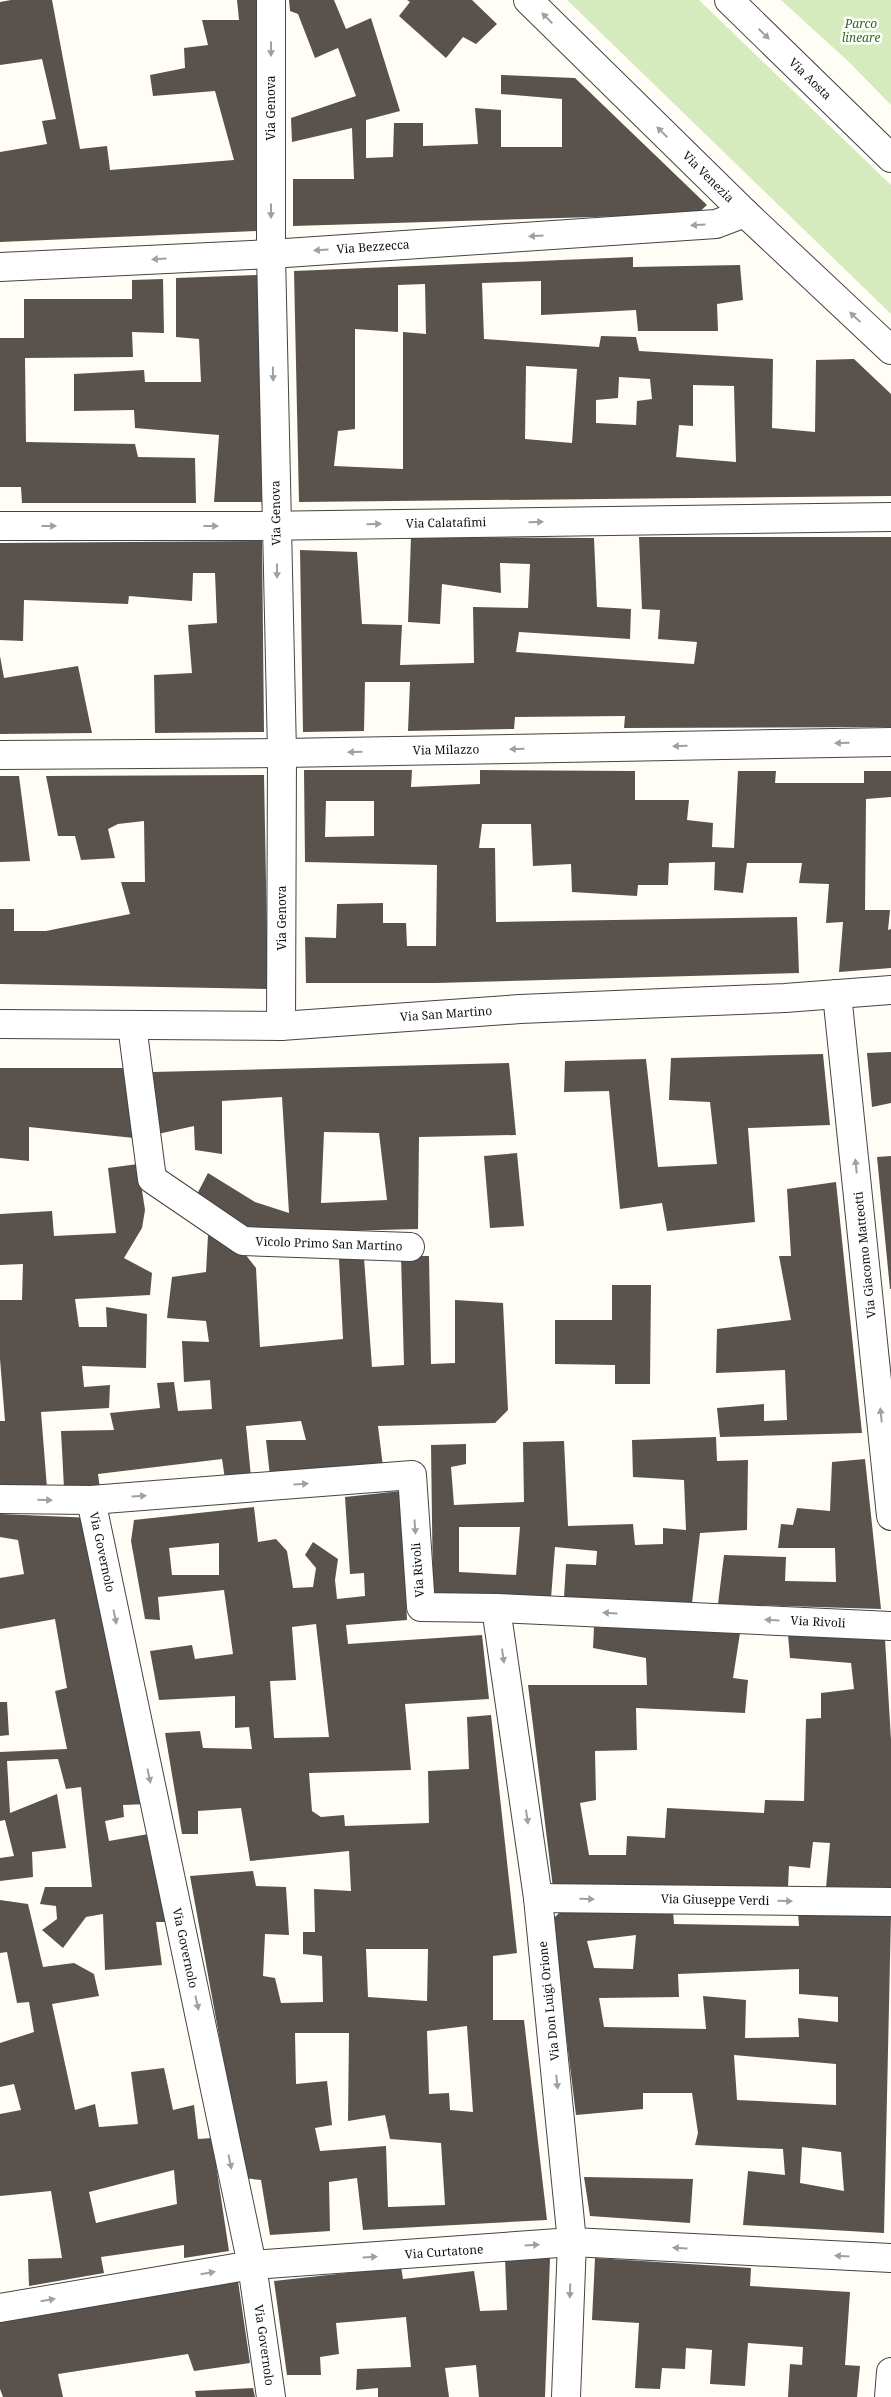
<svg xmlns="http://www.w3.org/2000/svg" width="891" height="2397" font-family="'Noto Serif',serif">
<rect width="100%" height="100%" fill="#fffdf5"/>
<!-- green -->
<g fill="#d5ebbd">
<path d="M 567,0 L 699,0 L 891,185 L 891,314 Z"/>
<path d="M 781,0 L 891,0 L 891,105 L 849,62 Z"/>
</g>
<!-- building -->
<g fill="#5a524d" fill-rule="evenodd">
<path d="M 11,0 L 52,0 L 80,149 L 107,146 L 110,170 L 234,160 L 215,91 L 153,96 L 150,75 L 185,68 L 184,48 L 208,45 L 202,20 L 239,20 L 237,0 L 256,0 L 258,231 L 0,242 L 0,152 L 47,144 L 42,121 L 56,119 L 42,59 L 0,65 L 0,2 Z"/>
<path d="M 289,0 L 334,0 L 346,29 L 371,18 L 400,111 L 366,120 L 366,158 L 393,157 L 394,123 L 423,123 L 423,146 L 478,144 L 475,108 L 501,110 L 501,147 L 562,147 L 562,99 L 501,94 L 501,75 L 575,78 L 707,205 L 697,214 L 293,226 L 293,179 L 354,179 L 352,128 L 292,142 L 291,118 L 356,96 L 338,48 L 315,58 L 298,14 L 290,11 Z"/>
<path d="M 407,0 L 472,0 L 497,24 L 476,44 L 463,37 L 446,58 L 399,16 L 410,2 Z"/>
<path d="M 633,257 L 633,267 L 740,265 L 743,300 L 717,304 L 718,331 L 638,331 L 636,310 L 541,315 L 541,281 L 482,283 L 484,339 L 599,347 L 601,336 L 636,337 L 639,351 L 773,359 L 772,428 L 815,432 L 816,360 L 854,359 L 891,394 L 891,496 L 299,502 L 294,271 ZM 425,284 L 426,334 L 403,332 L 403,469 L 334,466 L 338,431 L 355,429 L 355,329 L 398,332 L 398,285 ZM 526,366 L 577,369 L 572,443 L 525,439 ZM 619,377 L 650,379 L 652,399 L 637,401 L 636,425 L 596,423 L 596,400 L 618,398 ZM 693,385 L 734,386 L 736,462 L 676,457 L 679,425 L 693,426 Z"/>
<path d="M 258,275 L 262,502 L 214,502 L 219,435 L 135,428 L 134,410 L 74,411 L 74,374 L 144,370 L 145,382 L 201,382 L 199,339 L 176,337 L 176,278 Z"/>
<path d="M 163,279 L 164,333 L 132,332 L 133,357 L 25,358 L 26,442 L 135,444 L 138,457 L 195,458 L 196,503 L 22,503 L 21,487 L 0,487 L 0,338 L 24,338 L 24,299 L 132,299 L 132,280 Z"/>
<path d="M 411,537 L 594,538 L 597,607 L 631,609 L 630,639 L 519,632 L 516,652 L 694,664 L 697,642 L 658,639 L 660,610 L 642,609 L 639,537 L 891,537 L 891,727 L 624,728 L 625,716 L 515,717 L 514,729 L 408,731 L 410,682 L 365,682 L 364,731 L 303,732 L 300,550 L 357,552 L 362,624 L 402,625 L 400,665 L 474,663 L 473,607 L 528,608 L 530,564 L 500,563 L 501,593 L 442,584 L 440,624 L 408,622 Z"/>
<path d="M 262,541 L 264,732 L 155,733 L 154,675 L 192,673 L 188,625 L 217,623 L 215,573 L 193,573 L 192,601 L 129,596 L 128,604 L 24,600 L 23,641 L 0,640 L 0,543 Z"/>
<path d="M 0,656 L 4,678 L 78,666 L 92,733 L 0,734 Z"/>
<path d="M 304,770 L 412,770 L 411,787 L 480,784 L 480,770 L 635,771 L 635,800 L 689,800 L 687,820 L 713,823 L 712,847 L 734,848 L 738,771 L 776,771 L 775,783 L 864,783 L 864,771 L 891,771 L 891,797 L 866,799 L 865,910 L 890,910 L 888,930 L 891,929 L 891,968 L 839,972 L 843,922 L 826,923 L 829,884 L 799,883 L 802,863 L 747,863 L 743,893 L 714,890 L 715,862 L 669,863 L 668,885 L 638,885 L 637,896 L 572,892 L 571,864 L 533,866 L 531,824 L 482,824 L 479,848 L 495,848 L 496,922 L 797,917 L 799,973 L 436,983 L 306,983 L 305,937 L 336,938 L 337,904 L 383,903 L 383,923 L 406,923 L 407,946 L 436,946 L 437,865 L 305,862 ZM 326,801 L 374,801 L 374,836 L 325,837 Z"/>
<path d="M 264,775 L 268,989 L 0,984 L 0,909 L 14,909 L 14,931 L 46,931 L 130,914 L 121,882 L 145,882 L 144,821 L 118,824 L 108,829 L 115,858 L 81,860 L 75,836 L 58,836 L 46,776 Z"/>
<path d="M 0,776 L 19,776 L 30,861 L 0,862 Z"/>
<path d="M 891,1052 L 891,1103 L 872,1107 L 867,1053 Z"/>
<path d="M 823,1054 L 830,1125 L 748,1128 L 755,1222 L 667,1231 L 662,1203 L 620,1209 L 609,1091 L 564,1092 L 565,1061 L 646,1059 L 658,1167 L 717,1164 L 710,1102 L 669,1100 L 671,1058 Z"/>
<path d="M 509,1063 L 516,1135 L 419,1137 L 418,1229 L 260,1233 L 195,1198 L 208,1173 L 255,1202 L 289,1213 L 282,1097 L 222,1101 L 222,1154 L 195,1150 L 194,1126 L 158,1134 L 153,1072 ZM 324,1132 L 379,1133 L 387,1200 L 321,1203 Z"/>
<path d="M 0,1068 L 123,1068 L 134,1138 L 29,1127 L 29,1161 L 0,1158 Z"/>
<path d="M 517,1153 L 524,1226 L 490,1228 L 484,1156 Z"/>
<path d="M 891,1156 L 891,1289 L 890,1289 L 877,1157 Z"/>
<path d="M 138,1164 L 145,1210 L 142,1228 L 124,1258 L 152,1273 L 150,1295 L 75,1299 L 79,1327 L 107,1327 L 106,1307 L 147,1314 L 146,1368 L 82,1366 L 84,1387 L 110,1385 L 109,1408 L 41,1412 L 47,1488 L 0,1487 L 0,1421 L 5,1421 L 0,1359 L 0,1300 L 22,1300 L 23,1264 L 0,1265 L 0,1214 L 52,1211 L 54,1236 L 116,1233 L 108,1168 Z"/>
<path d="M 836,1182 L 862,1433 L 720,1437 L 717,1408 L 764,1404 L 764,1421 L 787,1420 L 785,1370 L 716,1373 L 717,1329 L 791,1320 L 779,1256 L 791,1256 L 787,1189 Z"/>
<path d="M 208,1235 L 241,1249 L 256,1268 L 260,1347 L 343,1339 L 339,1259 L 364,1258 L 372,1367 L 404,1365 L 401,1256 L 429,1256 L 431,1364 L 455,1363 L 455,1300 L 503,1303 L 508,1410 L 495,1423 L 378,1426 L 383,1467 L 270,1476 L 266,1440 L 306,1440 L 301,1421 L 246,1426 L 251,1477 L 225,1479 L 222,1459 L 98,1474 L 100,1489 L 64,1488 L 61,1431 L 114,1430 L 110,1413 L 160,1408 L 157,1383 L 174,1382 L 178,1411 L 212,1409 L 210,1380 L 184,1382 L 182,1341 L 209,1342 L 206,1321 L 167,1318 L 172,1277 L 206,1272 Z"/>
<path d="M 612,1285 L 651,1285 L 650,1384 L 615,1384 L 615,1365 L 555,1364 L 555,1320 L 612,1320 Z"/>
<path d="M 716,1437 L 717,1461 L 748,1460 L 747,1530 L 700,1533 L 692,1603 L 564,1598 L 566,1564 L 596,1565 L 597,1551 L 555,1547 L 551,1598 L 433,1594 L 431,1445 L 466,1444 L 466,1464 L 451,1467 L 454,1505 L 524,1502 L 523,1442 L 564,1441 L 568,1526 L 633,1524 L 635,1545 L 663,1544 L 663,1528 L 686,1530 L 684,1480 L 633,1477 L 632,1440 ZM 459,1527 L 520,1527 L 516,1575 L 459,1572 Z"/>
<path d="M 865,1459 L 881,1609 L 718,1604 L 724,1555 L 786,1557 L 785,1581 L 836,1582 L 835,1548 L 778,1548 L 781,1524 L 793,1525 L 797,1508 L 830,1511 L 832,1462 Z"/>
<path d="M 401,1491 L 407,1620 L 346,1625 L 348,1644 L 482,1635 L 489,1699 L 405,1704 L 411,1770 L 309,1773 L 312,1811 L 321,1817 L 344,1815 L 345,1826 L 429,1823 L 428,1771 L 469,1769 L 467,1717 L 491,1715 L 517,1953 L 493,1956 L 493,2020 L 524,2020 L 547,2220 L 363,2230 L 357,2178 L 329,2182 L 330,2231 L 270,2235 L 261,2180 L 245,2178 L 190,1876 L 253,1871 L 256,1886 L 286,1887 L 289,1935 L 265,1934 L 263,1976 L 275,1978 L 281,2003 L 323,2002 L 322,1956 L 303,1954 L 303,1932 L 315,1932 L 314,1889 L 351,1891 L 349,1851 L 250,1861 L 241,1808 L 198,1811 L 198,1834 L 182,1834 L 165,1733 L 200,1731 L 203,1748 L 252,1749 L 249,1727 L 235,1728 L 235,1696 L 159,1700 L 150,1651 L 192,1645 L 195,1659 L 233,1654 L 224,1590 L 158,1597 L 160,1620 L 145,1619 L 131,1541 L 134,1520 L 254,1507 L 258,1542 L 276,1539 L 287,1551 L 293,1588 L 313,1587 L 316,1568 L 305,1555 L 313,1542 L 338,1559 L 335,1580 L 337,1599 L 365,1596 L 364,1573 L 350,1574 L 345,1497 ZM 219,1543 L 219,1575 L 172,1575 L 169,1548 ZM 316,1624 L 329,1737 L 274,1738 L 270,1681 L 296,1680 L 292,1627 ZM 366,1949 L 428,1949 L 427,2001 L 368,1997 ZM 467,2026 L 473,2112 L 450,2110 L 449,2093 L 429,2094 L 427,2031 ZM 295,2033 L 349,2033 L 348,2121 L 385,2115 L 390,2139 L 441,2143 L 445,2205 L 388,2207 L 386,2146 L 320,2151 L 315,2128 L 332,2125 L 327,2081 L 296,2084 Z"/>
<path d="M 0,1514 L 93,1518 L 148,1804 L 123,1805 L 124,1817 L 105,1821 L 109,1841 L 154,1833 L 173,1922 L 156,1922 L 162,1965 L 105,1970 L 103,1914 L 86,1917 L 63,1948 L 42,1930 L 57,1919 L 56,1906 L 40,1904 L 45,1887 L 92,1887 L 81,1787 L 66,1789 L 58,1759 L 7,1761 L 10,1813 L 57,1794 L 66,1848 L 32,1852 L 33,1877 L 0,1881 L 0,1858 L 14,1856 L 5,1820 L 0,1821 L 0,1752 L 67,1749 L 55,1691 L 67,1688 L 55,1619 L 0,1629 L 0,1578 L 24,1574 L 18,1540 L 0,1537 Z"/>
<path d="M 594,1627 L 740,1633 L 733,1678 L 748,1680 L 745,1713 L 636,1708 L 637,1750 L 595,1751 L 596,1800 L 580,1803 L 589,1855 L 626,1855 L 627,1836 L 665,1838 L 667,1808 L 764,1813 L 765,1800 L 804,1801 L 806,1719 L 821,1718 L 821,1693 L 854,1689 L 851,1663 L 790,1658 L 788,1635 L 885,1639 L 891,1740 L 891,1888 L 826,1888 L 830,1843 L 813,1842 L 810,1868 L 789,1866 L 788,1887 L 553,1888 L 528,1685 L 647,1685 L 646,1658 L 593,1648 Z"/>
<path d="M 0,1702 L 7,1702 L 9,1735 L 0,1736 Z"/>
<path d="M 0,1900 L 28,1904 L 43,1967 L 74,1963 L 94,1974 L 99,1996 L 52,2004 L 75,2110 L 95,2104 L 99,2127 L 138,2124 L 131,2072 L 164,2068 L 173,2110 L 194,2105 L 198,2139 L 212,2138 L 229,2251 L 184,2258 L 184,2245 L 101,2257 L 104,2273 L 29,2286 L 28,2259 L 62,2258 L 51,2191 L 0,2196 L 0,2114 L 21,2110 L 14,2084 L 0,2087 L 0,2043 L 34,2032 L 29,2002 L 17,2003 L 7,1952 L 0,1953 ZM 174,2170 L 177,2204 L 96,2223 L 89,2192 Z"/>
<path d="M 563,1909 L 673,1911 L 674,1924 L 799,1926 L 798,1913 L 891,1914 L 884,2233 L 743,2225 L 748,2171 L 785,2175 L 783,2149 L 695,2145 L 698,2133 L 692,2093 L 643,2093 L 643,2109 L 576,2115 L 552,1920 ZM 636,1935 L 633,1969 L 594,1968 L 587,1941 ZM 799,1969 L 799,1994 L 838,1997 L 838,2022 L 798,2018 L 799,2037 L 745,2038 L 746,2000 L 703,1996 L 706,2029 L 604,2027 L 599,1998 L 679,1997 L 678,1974 ZM 734,2055 L 836,2064 L 836,2105 L 737,2100 ZM 802,2147 L 841,2152 L 844,2191 L 800,2183 Z"/>
<path d="M 584,2177 L 693,2179 L 690,2223 L 590,2216 Z"/>
<path d="M 505,2257 L 550,2258 L 545,2397 L 479,2397 L 476,2365 L 445,2368 L 449,2397 L 378,2397 L 378,2388 L 356,2390 L 357,2369 L 411,2367 L 406,2317 L 336,2323 L 339,2354 L 320,2357 L 321,2375 L 287,2375 L 274,2281 L 401,2267 L 403,2279 L 474,2271 L 480,2311 L 507,2310 Z"/>
<path d="M 595,2258 L 751,2268 L 750,2286 L 850,2292 L 845,2365 L 860,2366 L 857,2397 L 788,2397 L 790,2364 L 802,2365 L 803,2347 L 748,2343 L 745,2386 L 710,2384 L 712,2350 L 686,2348 L 685,2369 L 662,2368 L 660,2389 L 635,2388 L 639,2323 L 592,2320 Z"/>
<path d="M 238,2281 L 250,2363 L 194,2371 L 188,2354 L 58,2374 L 63,2397 L 3,2397 L 0,2389 L 0,2319 Z"/>
<path d="M 253,2388 L 255,2397 L 196,2397 L 195,2391 Z"/>
</g>
<g fill="none" stroke-linecap="round" stroke-linejoin="round">
<!-- minor casing -->
<g stroke="#444" stroke-width="30">
<g id="minor">
<path d="M 271,0 L 271,254 L 282,753 L 281,1026"/>
<path d="M 528,0 L 745,213 L 891,350"/>
<path d="M 729,0 L 891,158"/>
<path d="M 0,267 L 271,254 L 716,224 L 745,213"/>
<path d="M 0,526 L 257,526 L 891,517"/>
<path d="M 0,755 L 282,753 L 891,742"/>
<path d="M 837,994 L 891,1516"/>
<path d="M 0,1024 L 281,1026 L 520,1009 L 785,998 L 891,990"/>
<path d="M 132,1025 L 152,1179 L 243,1241 L 410,1247"/>
<path d="M 0,1499 L 91,1500 L 412,1475 L 421,1607 L 496,1608 L 891,1626"/>
<path d="M 91,1500 L 252,2265 L 271,2397"/>
<path d="M 496,1608 L 538,1898 L 572,2242 L 566,2397"/>
<path d="M 538,1898 L 891,1902"/>
<path d="M 0,2308 L 252,2265 L 572,2242 L 891,2258"/>
<path d="M 889,2397 L 891,2372"/>
</g>
</g>
<!-- minor -->
<use href="#minor" stroke="#fff" stroke-width="28"/>
</g>
<!-- one-way arrows -->
<defs><path id="oneway-solid" d="M-6-.8H1V-3.2L6.5 0L1 3.2V.8H-6Z" transform="scale(1.25)"/></defs>
<g fill="#a0a0a0">
<use href="#oneway-solid" transform="translate(547 18) rotate(-135)"/>
<use href="#oneway-solid" transform="translate(764 34) rotate(44)"/>
<use href="#oneway-solid" transform="translate(271 49) rotate(90)"/>
<use href="#oneway-solid" transform="translate(662 132) rotate(-135)"/>
<use href="#oneway-solid" transform="translate(271 211) rotate(90)"/>
<use href="#oneway-solid" transform="translate(698 225) rotate(176)"/>
<use href="#oneway-solid" transform="translate(536 236) rotate(176)"/>
<use href="#oneway-solid" transform="translate(321 250) rotate(176)"/>
<use href="#oneway-solid" transform="translate(159 259) rotate(177)"/>
<use href="#oneway-solid" transform="translate(855 317) rotate(-137)"/>
<use href="#oneway-solid" transform="translate(273 374) rotate(89)"/>
<use href="#oneway-solid" transform="translate(536 522) rotate(-1)"/>
<use href="#oneway-solid" transform="translate(374 524) rotate(-1)"/>
<use href="#oneway-solid" transform="translate(49 526)"/>
<use href="#oneway-solid" transform="translate(211 526)"/>
<use href="#oneway-solid" transform="translate(277 571) rotate(89)"/>
<use href="#oneway-solid" transform="translate(842 743) rotate(179)"/>
<use href="#oneway-solid" transform="translate(680 746) rotate(179)"/>
<use href="#oneway-solid" transform="translate(517 749) rotate(179)"/>
<use href="#oneway-solid" transform="translate(355 752) rotate(179)"/>
<use href="#oneway-solid" transform="translate(856 1166) rotate(-96)"/>
<use href="#oneway-solid" transform="translate(881 1415) rotate(-96)"/>
<use href="#oneway-solid" transform="translate(301 1484) rotate(-4)"/>
<use href="#oneway-solid" transform="translate(139 1496) rotate(-4)"/>
<use href="#oneway-solid" transform="translate(45 1500) rotate(1)"/>
<use href="#oneway-solid" transform="translate(415 1527) rotate(86)"/>
<use href="#oneway-solid" transform="translate(610 1613) rotate(-177)"/>
<use href="#oneway-solid" transform="translate(115 1617) rotate(78)"/>
<use href="#oneway-solid" transform="translate(772 1620) rotate(-177)"/>
<use href="#oneway-solid" transform="translate(503 1656) rotate(82)"/>
<use href="#oneway-solid" transform="translate(149 1776) rotate(78)"/>
<use href="#oneway-solid" transform="translate(527 1817) rotate(82)"/>
<use href="#oneway-solid" transform="translate(587 1899) rotate(1)"/>
<use href="#oneway-solid" transform="translate(785 1901) rotate(1)"/>
<use href="#oneway-solid" transform="translate(197 2003) rotate(78)"/>
<use href="#oneway-solid" transform="translate(557 2082) rotate(84)"/>
<use href="#oneway-solid" transform="translate(230 2162) rotate(78)"/>
<use href="#oneway-solid" transform="translate(532 2245) rotate(-4)"/>
<use href="#oneway-solid" transform="translate(680 2248) rotate(-177)"/>
<use href="#oneway-solid" transform="translate(842 2256) rotate(-177)"/>
<use href="#oneway-solid" transform="translate(370 2257) rotate(-4)"/>
<use href="#oneway-solid" transform="translate(208 2273) rotate(-10)"/>
<use href="#oneway-solid" transform="translate(570 2291) rotate(92)"/>
<use href="#oneway-solid" transform="translate(48 2300) rotate(-10)"/>
</g>
<g text-anchor="middle" stroke-width="5" stroke-linejoin="round" paint-order="stroke">
<!-- park labels -->
<g font-size="12" font-style="italic" fill="#2f6b1f" stroke="#fff">
<text x="861" y="28">Parco<tspan x="861" dy="14">lineare</tspan></text>
</g>
<!-- street labels -->
<g font-size="12" fill="#111" stroke="#fff">
<text transform="translate(810 79) rotate(44)" y="4">Via Aosta</text>
<text transform="translate(271 108) rotate(-90)" y="4">Via Genova</text>
<text transform="translate(708 177) rotate(45)" y="4">Via Venezia</text>
<text transform="translate(373 247) rotate(-4)" y="4">Via Bezzecca</text>
<text transform="translate(276 513) rotate(-91)" y="4">Via Genova</text>
<text transform="translate(446 523) rotate(-1)" y="4">Via Calatafimi</text>
<text transform="translate(446 750) rotate(-1)" y="4">Via Milazzo</text>
<text transform="translate(282 918) rotate(-90)" y="4">Via Genova</text>
<text transform="translate(446 1014) rotate(-4)" y="4">Via San Martino</text>
<text transform="translate(329 1244) rotate(2)" y="4">Vicolo Primo San Martino</text>
<text transform="translate(865 1255) rotate(-96)" y="4">Via Giacomo Matteotti</text>
<text transform="translate(102 1552) rotate(78)" y="4">Via Governolo</text>
<text transform="translate(418 1570) rotate(-94)" y="4">Via Rivoli</text>
<text transform="translate(818 1622) rotate(3)" y="4">Via Rivoli</text>
<text transform="translate(715 1900) rotate(1)" y="4">Via Giuseppe Verdi</text>
<text transform="translate(185 1948) rotate(78)" y="4">Via Governolo</text>
<text transform="translate(549 2001) rotate(-96)" y="4">Via Don Luigi Orione</text>
<text transform="translate(444 2252) rotate(-4)" y="4">Via Curtatone</text>
<text transform="translate(264 2345) rotate(82)" y="4">Via Governolo</text>
</g>
</g>
</svg>
